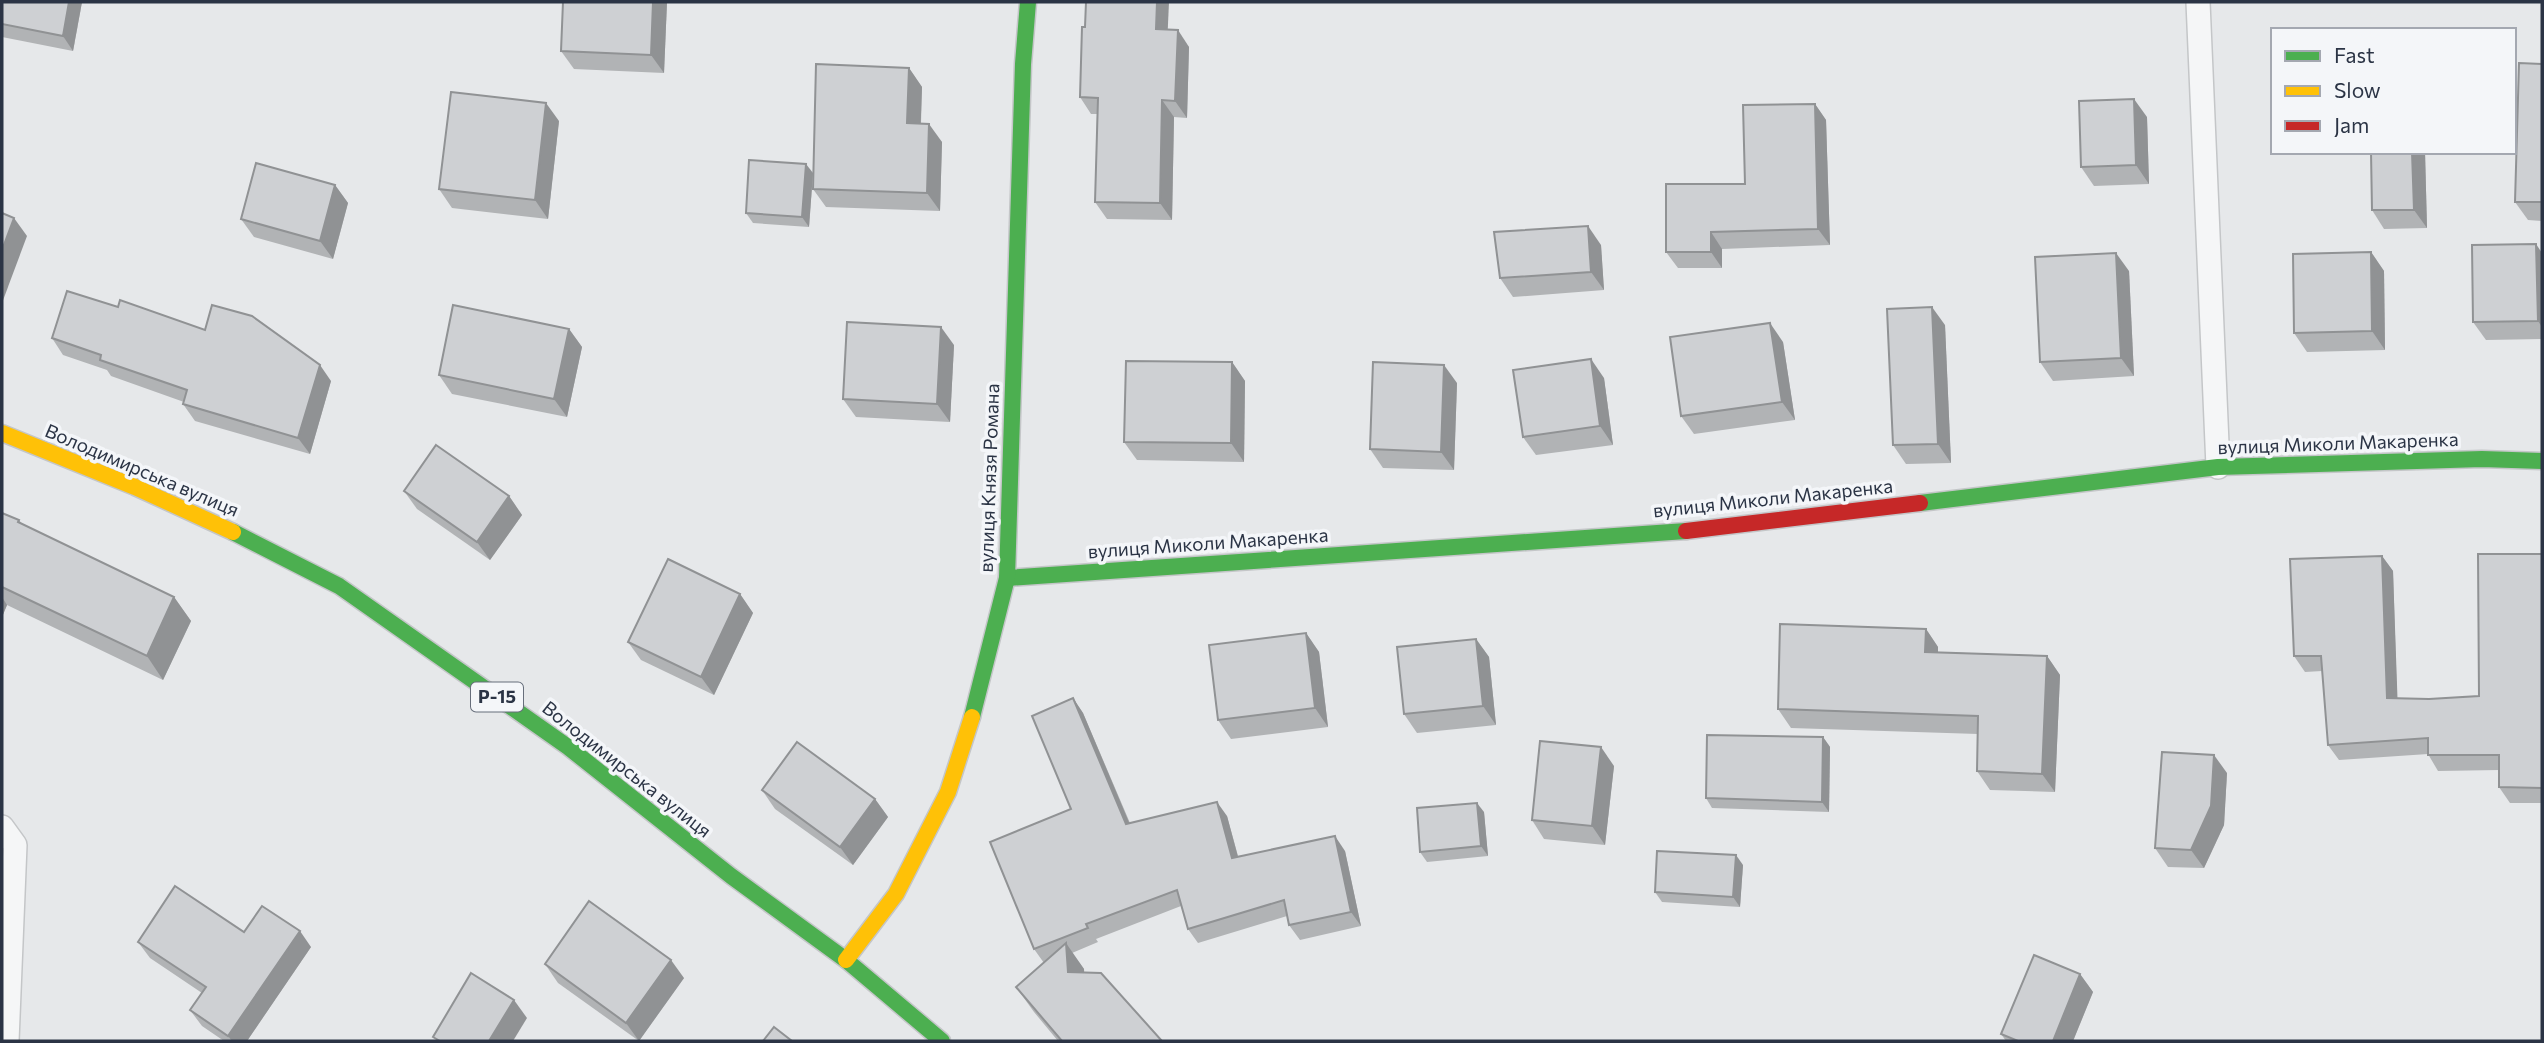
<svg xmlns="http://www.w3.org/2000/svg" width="2544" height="1043" font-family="Commissioner,sans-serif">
<rect width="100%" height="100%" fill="#e6e8ea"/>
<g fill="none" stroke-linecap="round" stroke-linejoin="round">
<!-- lane casing -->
<g stroke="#c4c6c8" stroke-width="26">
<g id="lane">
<path d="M 2198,2 L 2218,467"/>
<path d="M 2,827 L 15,845 L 7,1041"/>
</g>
</g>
<!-- fast casing -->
<g stroke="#c4c6c8" stroke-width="19">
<g id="fast">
<path d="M 1920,503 L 2218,467 L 2482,459 L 2542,461"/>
<path d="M 233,532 L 339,586 L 568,747 L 731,876 L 846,960 L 942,1041"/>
<path d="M 1007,578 L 1686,531"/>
<path d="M 972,717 L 1007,578 L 1023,64 L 1028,2"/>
</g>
</g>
<!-- slow casing -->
<g stroke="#c4c6c8" stroke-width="19">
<g id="slow">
<path d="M 2,433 L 135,487 L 233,532"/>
<path d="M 846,960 L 896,894 L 948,792 L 972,717"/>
</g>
</g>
<!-- jam casing -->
<g stroke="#c4c6c8" stroke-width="19">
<path id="jam" d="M 1686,531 L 1920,503"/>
</g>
<!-- lane -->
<use href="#lane" stroke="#f5f6f7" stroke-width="23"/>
<!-- fast -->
<use href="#fast" stroke="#4caf50" stroke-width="16"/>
<!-- slow -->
<use href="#slow" stroke="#ffc107" stroke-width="16"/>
<!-- jam -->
<use href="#jam" stroke="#c62828" stroke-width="16"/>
</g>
<!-- wall -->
<g fill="#b1b3b5">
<path d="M 2,2 L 82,2 L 73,51 L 2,37 Z"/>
<path d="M 667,2 L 664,73 L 574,69 L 561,51 Z"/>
<path d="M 1168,30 L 1189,47 L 1187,118 L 1174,117 L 1172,220 L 1107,219 L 1095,202 L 1097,114 L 1091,114 L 1080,97 Z"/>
<path d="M 2542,64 L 2542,221 L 2528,220 L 2515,202 Z"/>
<path d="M 909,68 L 922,87 L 921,124 L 942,142 L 940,211 L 826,207 L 813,189 Z"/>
<path d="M 1815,104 L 1826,120 L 1830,245 L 1722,249 L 1722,268 L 1678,268 L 1666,252 L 1745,184 Z"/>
<path d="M 2147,117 L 2149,184 L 2094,186 L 2081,167 Z"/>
<path d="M 559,121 L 548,219 L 452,208 L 439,189 Z"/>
<path d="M 2425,152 L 2427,228 L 2384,229 L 2372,210 Z"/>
<path d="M 813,173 L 809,227 L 753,223 L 746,213 Z"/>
<path d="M 335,185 L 348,203 L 333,259 L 254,237 L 241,219 Z"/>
<path d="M 1601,245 L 1604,290 L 1513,297 L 1500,278 Z"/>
<path d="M 2371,252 L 2384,271 L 2385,350 L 2307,352 L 2294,333 Z"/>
<path d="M 2542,253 L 2542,339 L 2486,340 L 2473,322 Z"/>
<path d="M 2129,271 L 2134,376 L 2053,381 L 2040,362 Z"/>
<path d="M 1945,325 L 1951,463 L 1906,464 L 1893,445 Z"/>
<path d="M 569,329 L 582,347 L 567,417 L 452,394 L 439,375 Z"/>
<path d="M 52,338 L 331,381 L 310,454 L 195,421 L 183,404 L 184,402 L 111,376 L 107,370 L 63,355 Z"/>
<path d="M 1783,342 L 1795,420 L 1694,434 L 1681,416 Z"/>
<path d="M 954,345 L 950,422 L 856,417 L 843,399 Z"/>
<path d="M 1232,362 L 1245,381 L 1244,462 L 1137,460 L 1124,442 Z"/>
<path d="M 1604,378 L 1613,445 L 1536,455 L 1523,437 Z"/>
<path d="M 1457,383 L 1454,470 L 1383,468 L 1370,449 Z"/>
<path d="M 404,491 L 509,496 L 522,515 L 490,560 L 417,509 Z"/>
<path d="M 2,513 L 19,520 L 22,524 L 174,597 L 191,621 L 163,680 L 7,605 L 2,617 Z"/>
<path d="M 2542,554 L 2542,803 L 2510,803 L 2499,787 L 2499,770 L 2438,771 L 2428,754 L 2339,760 L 2328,745 L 2322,671 L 2305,672 L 2294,656 L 2382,556 L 2393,571 L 2397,698 L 2429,699 L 2479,696 Z"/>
<path d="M 740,594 L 753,613 L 714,695 L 641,660 L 628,642 Z"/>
<path d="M 1926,629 L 1938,647 L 1938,652 L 2047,656 L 2060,675 L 2055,792 L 1990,790 L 1977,771 L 1978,734 L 1791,728 L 1778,709 Z"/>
<path d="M 1306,633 L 1319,652 L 1328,727 L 1231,739 L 1218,720 Z"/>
<path d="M 1476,639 L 1489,657 L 1496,725 L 1417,733 L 1404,714 Z"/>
<path d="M 1073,698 L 1083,713 L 1130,823 L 1227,816 L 1238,856 L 1345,851 L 1361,926 L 1300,940 L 1289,925 L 1287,916 L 1198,943 L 1188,929 L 1181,906 L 1096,939 L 1098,942 L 1072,953 L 1084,969 L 1084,972 L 1162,1041 L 1058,1041 L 1034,1012 L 1016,987 L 1044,963 L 1034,949 L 1071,809 Z"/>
<path d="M 1823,737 L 1830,747 L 1829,812 L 1712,808 L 1706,798 Z"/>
<path d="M 1614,766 L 1605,845 L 1544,839 L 1532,820 Z"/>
<path d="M 2227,773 L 2224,825 L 2204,868 L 2168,867 L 2155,848 Z"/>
<path d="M 762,790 L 875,799 L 888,817 L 853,865 L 775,809 Z"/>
<path d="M 1484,812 L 1488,856 L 1427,862 L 1420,852 Z"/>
<path d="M 1743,865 L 1740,907 L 1662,902 L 1655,892 Z"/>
<path d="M 244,932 L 311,947 L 247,1041 L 224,1041 L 202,1026 L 190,1010 L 202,993 L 150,958 L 138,942 Z"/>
<path d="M 545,964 L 684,978 L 639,1041 L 558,983 Z"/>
<path d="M 2080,974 L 2093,992 L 2073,1041 L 2006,1041 L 2001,1034 Z"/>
</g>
<!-- shaded-wall -->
<g fill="#909294">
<path d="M 69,2 L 82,2 L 73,51 L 63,36 Z"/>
<path d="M 653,2 L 667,2 L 664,73 L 651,55 Z"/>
<path d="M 1157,2 L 1169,2 L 1167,46 L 1156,29 Z"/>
<path d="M 1178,30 L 1189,47 L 1187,118 L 1175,101 Z"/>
<path d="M 909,68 L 922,87 L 920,142 L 907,123 Z"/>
<path d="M 2134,99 L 2147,117 L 2149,184 L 2136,165 Z"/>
<path d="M 1162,100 L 1174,117 L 1172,220 L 1160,203 Z"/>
<path d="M 546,103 L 559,121 L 548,219 L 535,200 Z"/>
<path d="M 1815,104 L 1826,120 L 1830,245 L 1818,229 Z"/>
<path d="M 929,124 L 942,142 L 940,211 L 927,193 Z"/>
<path d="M 2412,152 L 2425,152 L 2427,228 L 2414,210 Z"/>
<path d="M 806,164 L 813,173 L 809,227 L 802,217 Z"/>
<path d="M 335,185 L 348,203 L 333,259 L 320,241 Z"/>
<path d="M 14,218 L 27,236 L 2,303 L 2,250 Z"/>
<path d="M 1588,226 L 1601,245 L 1604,290 L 1591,272 Z"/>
<path d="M 1711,232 L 1722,249 L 1722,268 L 1711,252 Z"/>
<path d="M 2536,244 L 2542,253 L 2542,327 L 2538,321 Z"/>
<path d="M 2371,252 L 2384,271 L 2385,350 L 2372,331 Z"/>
<path d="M 2116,253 L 2129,271 L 2134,376 L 2121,358 Z"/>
<path d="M 1932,307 L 1945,325 L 1951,463 L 1938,444 Z"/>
<path d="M 1770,323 L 1783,342 L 1795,420 L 1782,402 Z"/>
<path d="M 941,327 L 954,345 L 950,422 L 937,404 Z"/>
<path d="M 569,329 L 582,347 L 567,417 L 554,399 Z"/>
<path d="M 1591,359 L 1604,378 L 1613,445 L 1600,426 Z"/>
<path d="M 1232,362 L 1245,381 L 1244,462 L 1231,443 Z"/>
<path d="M 320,365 L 331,381 L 310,454 L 298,438 Z"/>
<path d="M 1444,365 L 1457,383 L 1454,470 L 1441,452 Z"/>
<path d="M 509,496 L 522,515 L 490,560 L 477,542 Z"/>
<path d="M 2382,556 L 2393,571 L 2398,713 L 2387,698 Z"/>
<path d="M 740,594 L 753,613 L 714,695 L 701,677 Z"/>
<path d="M 2,597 L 7,605 L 2,617 Z"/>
<path d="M 174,597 L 191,621 L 163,680 L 147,656 Z"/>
<path d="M 1926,629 L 1938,647 L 1938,670 L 1925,652 Z"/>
<path d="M 1306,633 L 1319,652 L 1328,727 L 1315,708 Z"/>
<path d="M 1476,639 L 1489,657 L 1496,725 L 1483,706 Z"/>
<path d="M 2047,656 L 2060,675 L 2055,792 L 2042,774 Z"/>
<path d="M 1073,698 L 1083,713 L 1136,839 L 1126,824 Z"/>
<path d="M 1823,737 L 1830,747 L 1829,812 L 1822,802 Z"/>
<path d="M 1601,747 L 1614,766 L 1605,845 L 1592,826 Z"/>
<path d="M 2214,755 L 2227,773 L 2224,825 L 2204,868 L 2191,850 Z"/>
<path d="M 875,799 L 888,817 L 853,865 L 840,847 Z"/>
<path d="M 1217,802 L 1227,816 L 1242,872 L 1232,858 Z"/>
<path d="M 1477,803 L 1484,812 L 1488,856 L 1481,846 Z"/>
<path d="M 1335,836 L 1345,851 L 1361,926 L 1351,912 Z"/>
<path d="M 1736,855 L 1743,865 L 1740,907 L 1733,897 Z"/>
<path d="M 300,931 L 311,947 L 247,1041 L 232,1041 L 228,1036 Z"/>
<path d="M 1066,943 L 1084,969 L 1086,997 L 1068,972 Z"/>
<path d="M 671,960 L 684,978 L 639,1041 L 626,1023 Z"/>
<path d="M 2080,974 L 2093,992 L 2073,1041 L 2053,1041 Z"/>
<path d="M 514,1000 L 527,1018 L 513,1041 L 489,1041 Z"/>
</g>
<!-- building -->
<g fill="#ced0d3" stroke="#909294" stroke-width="2">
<path d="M 2,2 L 69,2 L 63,36 L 2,24 Z"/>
<path d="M 563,2 L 653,2 L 651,55 L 561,51 Z"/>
<path d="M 1086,2 L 1157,2 L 1156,29 L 1178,30 L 1175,101 L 1162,100 L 1160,203 L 1095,202 L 1098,98 L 1080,97 L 1082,27 L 1085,27 Z"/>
<path d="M 2519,63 L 2542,64 L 2542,202 L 2515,202 Z"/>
<path d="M 816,64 L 909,68 L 907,123 L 929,124 L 927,193 L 813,189 Z"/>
<path d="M 451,92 L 546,103 L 535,200 L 439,189 Z"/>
<path d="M 2134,99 L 2136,165 L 2081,167 L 2079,101 Z"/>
<path d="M 1815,104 L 1818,229 L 1711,232 L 1711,252 L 1666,252 L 1666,184 L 1745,184 L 1743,105 Z"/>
<path d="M 2371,152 L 2412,152 L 2414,210 L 2372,210 Z"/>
<path d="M 749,160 L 806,164 L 802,217 L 746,213 Z"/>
<path d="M 256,163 L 335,185 L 320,241 L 241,219 Z"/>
<path d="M 2,213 L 14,218 L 2,250 Z"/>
<path d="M 1588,226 L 1591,272 L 1500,278 L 1494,232 Z"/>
<path d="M 2536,244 L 2538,321 L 2473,322 L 2472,245 Z"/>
<path d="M 2371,252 L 2372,331 L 2294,333 L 2293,254 Z"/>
<path d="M 2116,253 L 2121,358 L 2040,362 L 2035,257 Z"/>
<path d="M 67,291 L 118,307 L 120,300 L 205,330 L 212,305 L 252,316 L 320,365 L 298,438 L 183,404 L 187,390 L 100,360 L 101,355 L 52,338 Z"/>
<path d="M 453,305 L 569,329 L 554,399 L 439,375 Z"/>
<path d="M 1932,307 L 1938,444 L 1893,445 L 1887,309 Z"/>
<path d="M 847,322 L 941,327 L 937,404 L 843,399 Z"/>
<path d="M 1770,323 L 1782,402 L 1681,416 L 1670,337 Z"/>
<path d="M 1591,359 L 1600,426 L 1523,437 L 1513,370 Z"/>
<path d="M 1126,361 L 1232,362 L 1231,443 L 1124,442 Z"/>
<path d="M 1373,362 L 1444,365 L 1441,452 L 1370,449 Z"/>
<path d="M 436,445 L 509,496 L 477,542 L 404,491 Z"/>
<path d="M 2,513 L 19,520 L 18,522 L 174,597 L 147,656 L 2,587 Z"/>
<path d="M 2478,554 L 2542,554 L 2542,788 L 2499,787 L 2499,755 L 2428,755 L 2428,738 L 2328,745 L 2321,656 L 2294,656 L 2290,559 L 2382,556 L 2387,698 L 2429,699 L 2479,696 Z"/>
<path d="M 668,559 L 740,594 L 701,677 L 628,642 Z"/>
<path d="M 1780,624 L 1926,629 L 1925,652 L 2047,656 L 2042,774 L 1977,771 L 1978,716 L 1778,709 Z"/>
<path d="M 1306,633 L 1315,708 L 1218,720 L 1209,645 Z"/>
<path d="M 1476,639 L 1483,706 L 1404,714 L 1397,647 Z"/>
<path d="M 1073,698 L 1126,824 L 1217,802 L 1232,858 L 1335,836 L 1351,912 L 1289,925 L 1284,900 L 1188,929 L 1177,890 L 1086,924 L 1088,928 L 1034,949 L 990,842 L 1071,809 L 1032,716 Z"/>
<path d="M 1707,735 L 1823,737 L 1822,802 L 1706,798 Z"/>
<path d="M 1540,741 L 1601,747 L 1592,826 L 1532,820 Z"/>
<path d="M 797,742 L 875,799 L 840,847 L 762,790 Z"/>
<path d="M 2162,752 L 2214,755 L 2211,806 L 2191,850 L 2155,848 Z"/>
<path d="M 1477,803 L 1481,846 L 1420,852 L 1417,808 Z"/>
<path d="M 1657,851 L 1736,855 L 1733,897 L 1655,892 Z"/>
<path d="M 175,886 L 244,932 L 262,906 L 300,931 L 228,1036 L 190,1010 L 206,987 L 138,942 Z"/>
<path d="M 589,901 L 671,960 L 626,1023 L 545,964 Z"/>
<path d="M 1066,943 L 1068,972 L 1101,973 L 1162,1041 L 1062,1041 L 1016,987 Z"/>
<path d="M 2034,955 L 2080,974 L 2053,1041 L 2018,1041 L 2001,1034 Z"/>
<path d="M 471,973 L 514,1000 L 489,1041 L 440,1041 L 433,1037 Z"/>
<path d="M 774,1027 L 792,1041 L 763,1041 Z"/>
</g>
<g text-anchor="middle" stroke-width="7" stroke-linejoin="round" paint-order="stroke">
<!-- shield labels -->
<rect fill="#f4f6f9" stroke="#676e7b" stroke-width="2" x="471" y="682.5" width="52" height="29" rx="5"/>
<g font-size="18" font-weight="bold" fill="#2b3445">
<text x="497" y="703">Р-15</text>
</g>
<!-- street labels -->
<g font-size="19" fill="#2b3445" stroke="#f4f6f9">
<text transform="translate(2338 443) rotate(-2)" y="7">вулиця Миколи Макаренка</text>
<text transform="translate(142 470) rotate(23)" y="7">Володимирська вулиця</text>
<text transform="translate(989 478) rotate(-88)" y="7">вулиця Князя Романа</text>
<text transform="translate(1773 498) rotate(-6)" y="7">вулиця Миколи Макаренка</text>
<text transform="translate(1208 543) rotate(-4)" y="7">вулиця Миколи Макаренка</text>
<text transform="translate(627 769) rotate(38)" y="7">Володимирська вулиця</text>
</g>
</g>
<!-- border -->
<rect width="2544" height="1043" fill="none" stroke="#2b3445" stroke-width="7"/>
<!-- legend -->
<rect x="2271" y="28" width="245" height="126" fill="#f4f6f9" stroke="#a4a8b1" stroke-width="2"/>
<rect x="2285" y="51" width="35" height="10" fill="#4caf50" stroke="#a4a8b1" stroke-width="2"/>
<text x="2334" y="63" font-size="21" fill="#2b3445">Fast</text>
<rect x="2285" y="86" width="35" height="10" fill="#ffc107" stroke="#a4a8b1" stroke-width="2"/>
<text x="2334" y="98" font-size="21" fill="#2b3445">Slow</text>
<rect x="2285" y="121" width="35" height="10" fill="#c62828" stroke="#a4a8b1" stroke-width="2"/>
<text x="2334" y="133" font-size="21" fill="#2b3445">Jam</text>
</svg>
